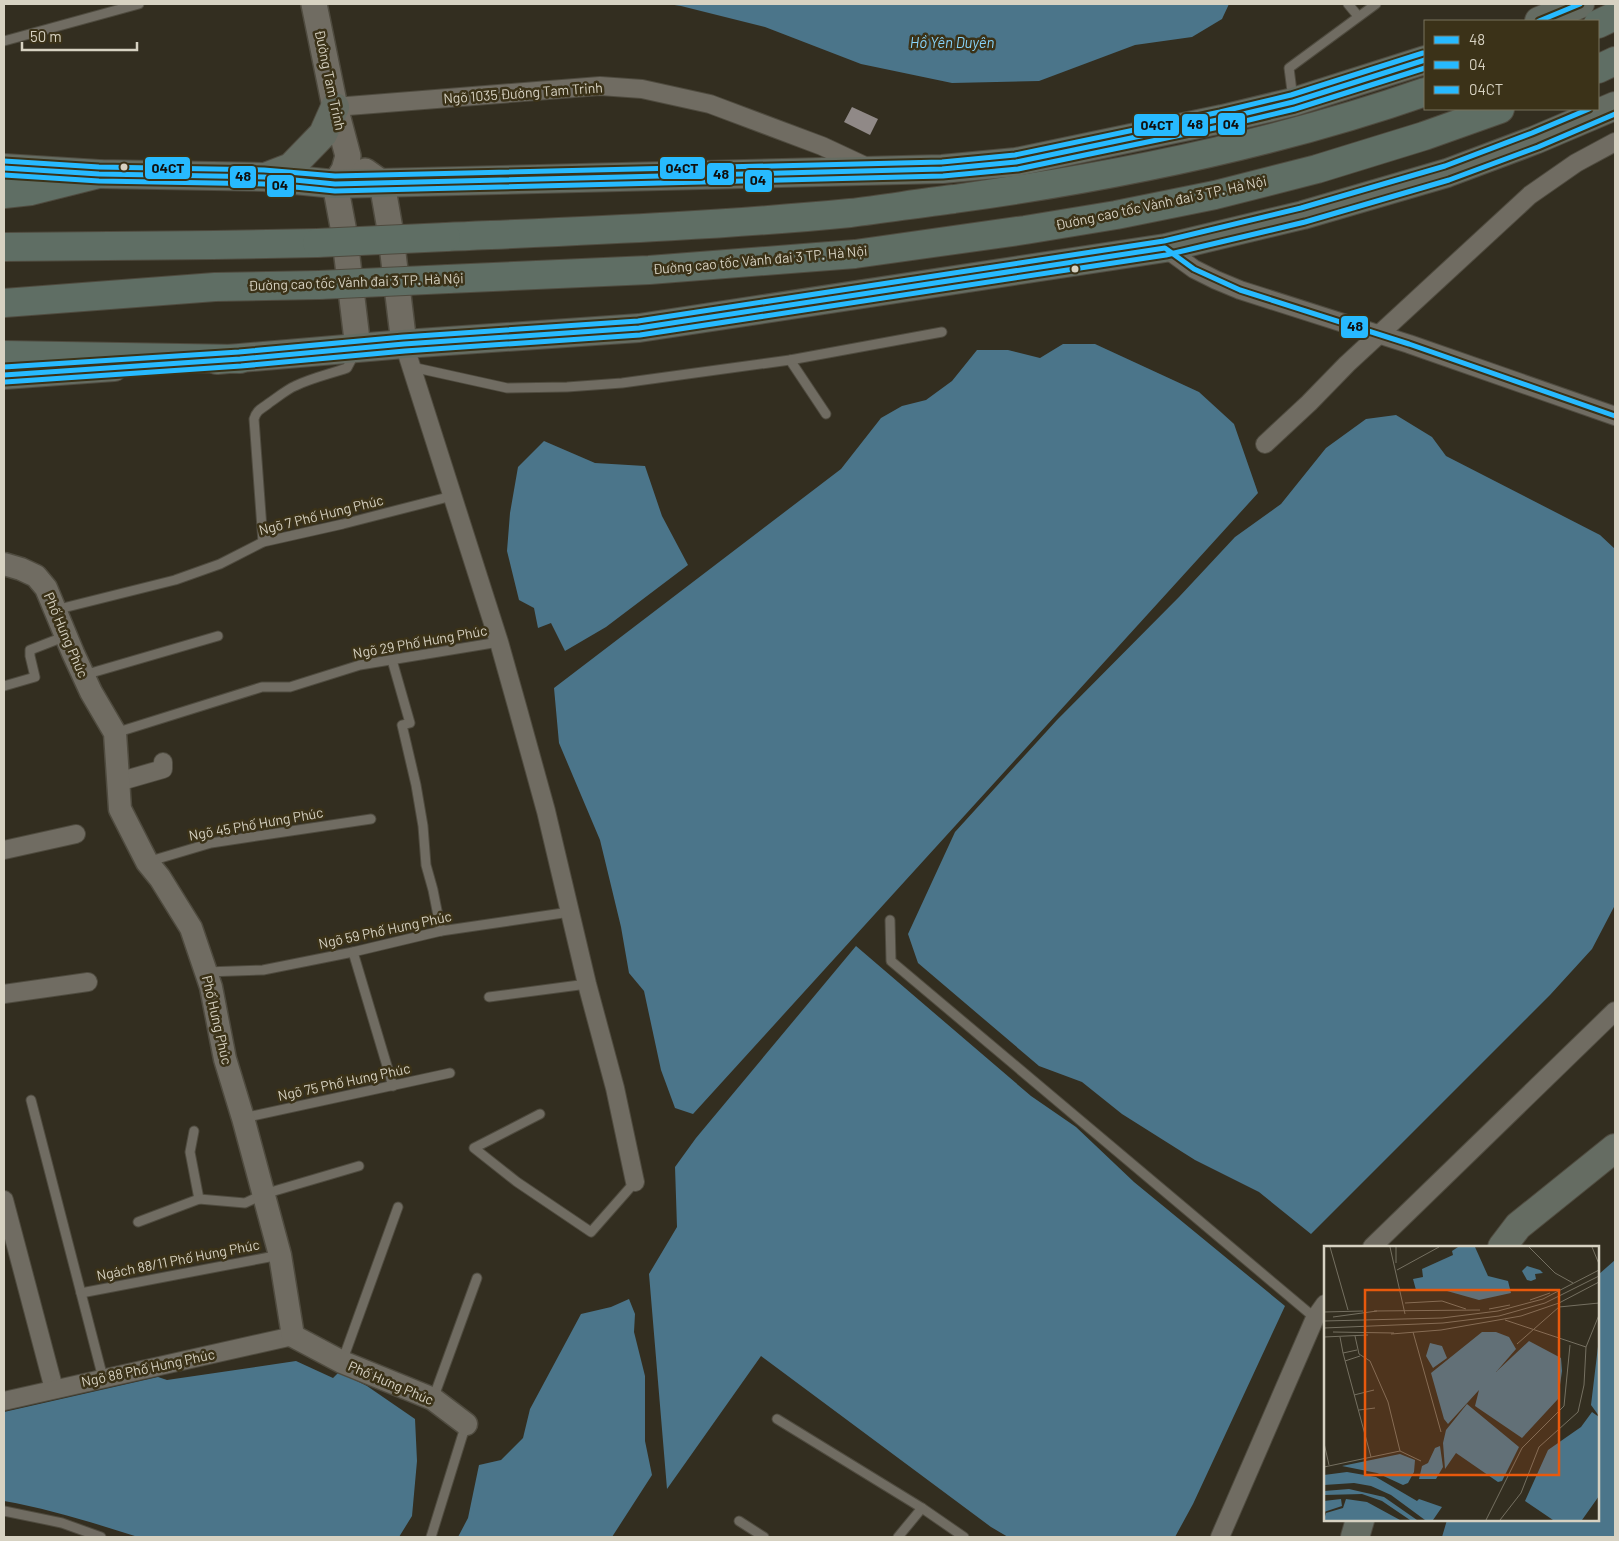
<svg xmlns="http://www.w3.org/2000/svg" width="1619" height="1541" font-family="Barlow,sans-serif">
<rect width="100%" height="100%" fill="#332e20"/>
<!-- water -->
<g fill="#4b758a">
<path d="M 668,4 L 1229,4 L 1222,19 L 1192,37 L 1135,45 L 1039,81 L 952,83 L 861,64 L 765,27 L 681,6 Z"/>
<path d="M 1063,344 L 1095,344 L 1199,392 L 1234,424 L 1258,493 L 693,1114 L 675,1108 L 661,1070 L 644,991 L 629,973 L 621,927 L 600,840 L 559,743 L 554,688 L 841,469 L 881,418 L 902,406 L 926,400 L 952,381 L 977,350 L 1008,350 L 1040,358 Z"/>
<path d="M 1396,415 L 1432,437 L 1446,456 L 1600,535 L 1615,549 L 1615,905 L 1592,949 L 1550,995 L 1311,1234 L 1259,1192 L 1195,1160 L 1122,1114 L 1082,1082 L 1039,1066 L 918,963 L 908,934 L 955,832 L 1057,720 L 1179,597 L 1235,537 L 1281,504 L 1326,448 L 1366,419 Z"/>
<path d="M 544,441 L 595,463 L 645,466 L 662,516 L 688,565 L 606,627 L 565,651 L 551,623 L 538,628 L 534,608 L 519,600 L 507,551 L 510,513 L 518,467 Z"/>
<path d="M 856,946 L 1031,1096 L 1076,1127 L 1134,1182 L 1285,1306 L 1193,1504 L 1175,1537 L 1008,1537 L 991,1527 L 761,1356 L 667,1489 L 649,1274 L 677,1227 L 675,1167 L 696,1138 Z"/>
<path d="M 1615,1260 L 1615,1537 L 1442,1537 L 1447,1520 L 1598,1520 L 1598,1275 Z"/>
<path d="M 629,1299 L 635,1314 L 634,1332 L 645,1376 L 645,1441 L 652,1475 L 612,1537 L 458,1537 L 468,1518 L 479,1465 L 501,1460 L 523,1438 L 530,1409 L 581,1314 L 611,1307 Z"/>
<path d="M 296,1361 L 333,1378 L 339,1372 L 367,1386 L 415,1419 L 417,1461 L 412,1516 L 399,1537 L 138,1537 C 94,1523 49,1509 4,1501 L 4,1412 L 158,1377 L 167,1380 Z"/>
</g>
<!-- building -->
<path fill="#908987" d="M 852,107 L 878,119 L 870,135 L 844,122 Z"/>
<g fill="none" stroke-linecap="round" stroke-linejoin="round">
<!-- service casing -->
<g stroke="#4f4b3f" stroke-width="11">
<g id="service">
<path d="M 1348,4 L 1358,16"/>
<path d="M 4,41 L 139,4"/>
<path d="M 1293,99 L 1289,68 L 1376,4"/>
<path d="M 790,360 L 826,414"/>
<path d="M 412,367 L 507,388 L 567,387 L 622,383 L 790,360 L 942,332"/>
<path d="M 263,542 L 254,419 C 257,409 262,409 269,403 C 278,397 286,390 295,386 C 311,378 330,374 347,368 L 355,353"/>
<path d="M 55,610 L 175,580 L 220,564 L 263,542 L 343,524 L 452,496"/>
<path d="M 392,660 L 410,723 L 402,725 L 416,785 L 423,826 L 426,865 L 433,890 L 441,931"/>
<path d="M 84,675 L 218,636"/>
<path d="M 4,686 L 35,677 L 30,656 L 30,650 L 66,636"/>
<path d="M 115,733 L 262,687 L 290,687 L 360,665 L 499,642"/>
<path d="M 147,862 L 211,843 L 371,819"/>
<path d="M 890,920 L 891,961 L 1315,1318"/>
<path d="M 353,952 L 393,1086"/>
<path d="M 206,972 L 263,970 L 353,952 L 441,931 L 570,912"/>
<path d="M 489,997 L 587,984"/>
<path d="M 31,1100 L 103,1378"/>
<path d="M 540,1114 L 474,1148 L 517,1182 L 591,1232 L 635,1182"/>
<path d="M 243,1118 L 450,1073"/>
<path d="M 194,1131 L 190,1152 L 199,1199"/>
<path d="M 138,1222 L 199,1199 L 245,1203 L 264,1194 L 359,1166"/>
<path d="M 81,1293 L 280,1255"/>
<path d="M 342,1362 L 398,1207"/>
<path d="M 433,1399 L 477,1278"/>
<path d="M 777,1419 L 922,1508 L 964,1537"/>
<path d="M 4,1511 L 62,1523 L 101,1537"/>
<path d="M 739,1521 L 764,1537"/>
<path d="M 431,1537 L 466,1424"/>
<path d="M 898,1537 L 922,1508"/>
</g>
</g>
<!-- minor casing -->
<g stroke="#4f4b3f" stroke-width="20">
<g id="minor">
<path d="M 335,107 L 600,86 L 642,89 L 710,104 L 822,146 L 867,167"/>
<path d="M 1165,248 L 1194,269 L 1216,280 L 1240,290 L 1409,344 L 1615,416"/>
<path d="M 404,344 L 499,642 L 517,706 L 546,811 L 587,984 L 615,1088 L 635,1182"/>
<path d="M 1265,444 L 1309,403 L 1347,364 L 1530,195 L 1576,163 L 1615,142"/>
<path d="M 118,782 L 163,769 L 163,762"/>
<path d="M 4,850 L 76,834"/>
<path d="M 4,994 L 88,982"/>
<path d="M 4,1200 L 54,1389"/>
<path d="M 1372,1247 L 1615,1011"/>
<path d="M 4,1401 L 293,1336"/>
<path d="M 1220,1537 L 1315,1318 L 1325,1304"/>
</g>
</g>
<!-- tertiary casing -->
<g stroke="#4f4b3f" stroke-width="25">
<path id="tertiary" d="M 4,564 L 21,569 L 36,576 L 46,588 L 73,653 L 91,692 L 115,733 L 120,809 L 147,862 L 160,878 L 191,928 L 211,987 L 225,1059 L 243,1118 L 280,1255 L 293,1336 L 342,1362 L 433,1399 L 466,1424"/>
</g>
<!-- secondary casing -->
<g stroke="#4f4b3f" stroke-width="28">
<g id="secondary">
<path d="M 314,4 L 335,107 L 348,156 L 344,170 L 335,184 L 344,232 L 358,348"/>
<path d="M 365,171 L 382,183 L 390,229 L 404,344"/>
</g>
</g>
<!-- primary casing -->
<g stroke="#4f4b3f" stroke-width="30">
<g id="primary">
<path d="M 1539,21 L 1580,4"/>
<path d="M 4,168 L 99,174 L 264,177 L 335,184 L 942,169 L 1016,162 L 1222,119 L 1293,102 L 1425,60"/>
<path d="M 265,177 L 291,167 L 323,134 L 335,107"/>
<path d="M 217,360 L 404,344 L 639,328 L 1165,248 L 1303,215 L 1447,173 L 1535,140 L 1615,106"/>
<path d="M 4,375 L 114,367"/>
<path d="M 1502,1247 L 1518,1226 L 1615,1148"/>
<path d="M 1355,1537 L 1360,1520"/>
</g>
</g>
<!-- motorway casing -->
<g stroke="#4f4b3f" stroke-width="30">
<g id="motorway">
<path d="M 1598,24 L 1615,16"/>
<path d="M 1598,69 L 1615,61"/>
<path d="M 4,194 L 31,191 L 99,174"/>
<path d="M 446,237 C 581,231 716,226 850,213 C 885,209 919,203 954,199 C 1113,177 1273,145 1425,92"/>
<path d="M 4,247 L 213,245 L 317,243"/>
<path d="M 448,279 L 649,270 L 855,254 L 1025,230 L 1116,215 L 1215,195 L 1317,169 L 1424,136 L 1500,109"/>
<path d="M 4,303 L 215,287 L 319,285"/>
<path d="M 4,355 L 240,359"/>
</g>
</g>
<!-- service -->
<use href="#service" stroke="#706c62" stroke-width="9"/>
<!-- minor -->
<use href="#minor" stroke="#706c62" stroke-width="18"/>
<!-- tertiary -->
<use href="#tertiary" stroke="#706c62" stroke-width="22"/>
<!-- secondary -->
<use href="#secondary" stroke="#706c62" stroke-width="25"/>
<!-- primary -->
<use href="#primary" stroke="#656c62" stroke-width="28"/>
<!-- motorway -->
<use href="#motorway" stroke="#5f6e64" stroke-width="28"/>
<!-- motorway-bridge casing -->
<g stroke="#4f4b3f" stroke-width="30" stroke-linecap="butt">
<g id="motorway-bridge">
<path d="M 317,243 L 446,237"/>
<path d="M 319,285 L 448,279"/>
</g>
</g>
<!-- motorway-bridge -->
<use href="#motorway-bridge" stroke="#5f6e64" stroke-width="28"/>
<!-- bus-1 casing -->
<g stroke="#3b3218" stroke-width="9">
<g id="bus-1">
<path d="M 1539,21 L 1580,4"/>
<path d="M 4,168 L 99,174 L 264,177 L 335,184 L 942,169 L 1016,162 L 1222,119 L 1293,102 L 1425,60"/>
<path d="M 4,375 L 240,359 L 404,344 L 639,328 L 1165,248 L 1194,269 L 1240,290 L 1409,344 L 1615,416"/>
</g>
</g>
<!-- bus-2 casing -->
<g stroke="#3b3218" stroke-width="9">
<g id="bus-2">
<path d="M 4,175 L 99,181 L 264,184 L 335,191 L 943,176 L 1018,169 L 1224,126 L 1295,109 L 1425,68"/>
<path d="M 5,382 L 241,366 L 405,351 L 640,335 L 1166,255 L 1305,222 L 1449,180 L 1538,147 L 1615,114"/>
</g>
</g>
<!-- bus-3 casing -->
<g stroke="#3b3218" stroke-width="9">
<g id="bus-3">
<path d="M 4,161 L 99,167 L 264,170 L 335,176 L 942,162 L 1015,155 L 1220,112 L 1291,95 L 1423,53"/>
<path d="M 4,367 L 239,352 L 403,337 L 638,321 L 1164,241 L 1301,208 L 1445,166 L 1532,133 L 1589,109"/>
</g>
</g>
<!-- bus-1 -->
<use href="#bus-1" stroke="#27baff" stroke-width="5"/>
<!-- bus-2 -->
<use href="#bus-2" stroke="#27baff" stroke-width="5"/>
<!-- bus-3 -->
<use href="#bus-3" stroke="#27baff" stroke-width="5"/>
</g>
<!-- markers -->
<g fill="#d7d2c2" stroke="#3b3218" stroke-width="2">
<circle cx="124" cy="167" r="4.5"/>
<circle cx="1075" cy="269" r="4.5"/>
</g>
<g text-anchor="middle" stroke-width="5" stroke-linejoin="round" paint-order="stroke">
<!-- street labels -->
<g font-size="14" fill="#d7d2c2" stroke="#3b3218">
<text transform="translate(330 80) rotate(78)" y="5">Đường Tam Trinh</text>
<text transform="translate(523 93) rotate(-4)" y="5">Ngõ 1035 Đường Tam Trinh</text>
<text transform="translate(1161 203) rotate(-12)" y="5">Đường cao tốc Vành đai 3 TP. Hà Nội</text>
<text transform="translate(760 260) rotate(-5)" y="5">Đường cao tốc Vành đai 3 TP. Hà Nội</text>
<text transform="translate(356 282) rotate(-2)" y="5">Đường cao tốc Vành đai 3 TP. Hà Nội</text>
<text transform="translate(321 515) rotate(-14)" y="5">Ngõ 7 Phố Hưng Phúc</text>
<text transform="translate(66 635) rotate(67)" y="5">Phố Hưng Phúc</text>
<text transform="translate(420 642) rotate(-10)" y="5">Ngõ 29 Phố Hưng Phúc</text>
<text transform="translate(256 824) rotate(-10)" y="5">Ngõ 45 Phố Hưng Phúc</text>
<text transform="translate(385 930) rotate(-12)" y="5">Ngõ 59 Phố Hưng Phúc</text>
<text transform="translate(217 1020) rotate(77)" y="5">Phố Hưng Phúc</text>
<text transform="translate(344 1082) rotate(-12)" y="5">Ngõ 75 Phố Hưng Phúc</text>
<text transform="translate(178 1260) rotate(-11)" y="5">Ngách 88/11 Phố Hưng Phúc</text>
<text transform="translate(148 1368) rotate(-12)" y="5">Ngõ 88 Phố Hưng Phúc</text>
<text transform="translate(391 1383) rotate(23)" y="5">Phố Hưng Phúc</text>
</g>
<!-- water labels -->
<g font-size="15" font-style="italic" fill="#87d3fa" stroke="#3b3218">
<text x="952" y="48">Hồ Yên Duyên</text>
</g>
</g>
<!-- overview -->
<g transform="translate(1324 1246)">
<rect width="275" height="275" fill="#332e20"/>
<path d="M 134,1 L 151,1 L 164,30 L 184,35 L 187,47 L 155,54 L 123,45 L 92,44 L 89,33 L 99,31 L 98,23 L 129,9 L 128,5 ZM 203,20 L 216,24 L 219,27 L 211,28 L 212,33 L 207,35 L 203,34 L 198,25 ZM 158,86 L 172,86 L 185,91 L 192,103 L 172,126 L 205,95 L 237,112 L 238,125 L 234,153 L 198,192 L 151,160 L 155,144 L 124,178 L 120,173 L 107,127 ZM 275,92 L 275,170 L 267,159 ZM 106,97 L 118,100 L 123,112 L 109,122 L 102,110 ZM 143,158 L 195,201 L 178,235 L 174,236 L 132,207 L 121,223 L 119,197 L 122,184 ZM 268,166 L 275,171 L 275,250 L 258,274 L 229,274 L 201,255 L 224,204 L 257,181 ZM 116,200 L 119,221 L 112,233 L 95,233 L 98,220 L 104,217 L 111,202 ZM 76,208 L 91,214 L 90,226 L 84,237 L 79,239 L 53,227 L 18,220 ZM 23,226 L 52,231 L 93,255 L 95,253 L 118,261 L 109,274 L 101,274 L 67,249 L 47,240 L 30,237 L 0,239 L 0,229 ZM 25,243 L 60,251 L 93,274 L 86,274 L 58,255 L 38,248 L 0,249 L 0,245 ZM 17,253 L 18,260 L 0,266 L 0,255 ZM 22,253 L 43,256 L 76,274 L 0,274 L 2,267 L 19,262 Z" fill="#4b758a"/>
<path fill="none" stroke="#757061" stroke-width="1" d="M 6,1 L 24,64M 66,1 L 81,68M 205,1 L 231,27 L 249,37M 268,1 L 275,18M 72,17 L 72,1M 73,24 L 115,1M 206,54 L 226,47M 81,57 L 118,55 L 142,63M 165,63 L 186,59M 50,65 L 156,64M 0,66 L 39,65M 9,71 L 53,65M 181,74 L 262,101M 0,75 L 118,72 L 174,65 L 219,53 L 275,24M 0,82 L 119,77 L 175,70 L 221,57 L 275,30M 9,86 L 70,87M 89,86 L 117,186M 67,88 L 117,84 L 197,70 L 235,57 L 275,36M 31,90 L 35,108 L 46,115 L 64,156 L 76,205 L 97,215M 0,91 L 44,89M 16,91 L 19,107M 193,98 L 235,61 L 275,57M 33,104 L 19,107 L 47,211M 21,115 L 36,110M 30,149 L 50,144M 35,164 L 51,162M 0,197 L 5,219M 0,221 L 76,205M 162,274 L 198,202 L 240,160 L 246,99M 176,274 L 197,247 L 215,201 L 254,166 L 260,139 L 262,101 L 275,69"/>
<path fill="#e8590c" fill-opacity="0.15" stroke="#e8590c" stroke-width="2.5" d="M 41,44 L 235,44 L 235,229 L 41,229 Z"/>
<rect width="275" height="275" fill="none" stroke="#d7d2c2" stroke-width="2.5"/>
</g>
<g stroke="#3b3218" stroke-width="2">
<rect x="1217" y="112" width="29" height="24" rx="5" fill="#27baff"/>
<rect x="1181" y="113" width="28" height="24" rx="5" fill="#27baff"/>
<rect x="1133" y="113" width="47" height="24" rx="5" fill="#27baff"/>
<rect x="659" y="156" width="47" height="24" rx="5" fill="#27baff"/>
<rect x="144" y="156" width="47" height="24" rx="5" fill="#27baff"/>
<rect x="706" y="162" width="29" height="24" rx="5" fill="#27baff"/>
<rect x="229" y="165" width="28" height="24" rx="5" fill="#27baff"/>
<rect x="744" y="169" width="29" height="24" rx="5" fill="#27baff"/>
<rect x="266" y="174" width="29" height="24" rx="5" fill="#27baff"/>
<rect x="1340" y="315" width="29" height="24" rx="5" fill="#27baff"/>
</g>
<g font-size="14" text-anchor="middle" font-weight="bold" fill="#111">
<text x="1231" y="129">04</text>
<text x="1195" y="129">48</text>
<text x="1157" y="130">04CT</text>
<text x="682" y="173">04CT</text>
<text x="168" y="173">04CT</text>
<text x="721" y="179">48</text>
<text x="243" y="181">48</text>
<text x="758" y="185">04</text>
<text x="280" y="190">04</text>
<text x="1355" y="331">48</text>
</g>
<!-- border -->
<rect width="1619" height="1541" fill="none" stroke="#d7d2c2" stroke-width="10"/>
<!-- legend -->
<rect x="1424" y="20" width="175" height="90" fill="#3b3218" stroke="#79725c"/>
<rect x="1434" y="36" width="25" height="8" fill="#27baff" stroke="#79725c"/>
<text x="1469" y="45" font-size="15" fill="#d7d2c2">48</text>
<rect x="1434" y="61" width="25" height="8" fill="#27baff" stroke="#79725c"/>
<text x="1469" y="70" font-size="15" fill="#d7d2c2">04</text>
<rect x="1434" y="86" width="25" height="8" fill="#27baff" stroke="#79725c"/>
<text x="1469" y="95" font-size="15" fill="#d7d2c2">04CT</text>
<!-- scale -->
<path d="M22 42v8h115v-8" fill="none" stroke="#d7d2c2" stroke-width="2.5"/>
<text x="30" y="42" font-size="15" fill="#d7d2c2" stroke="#3b3218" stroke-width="4" paint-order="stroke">50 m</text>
</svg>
